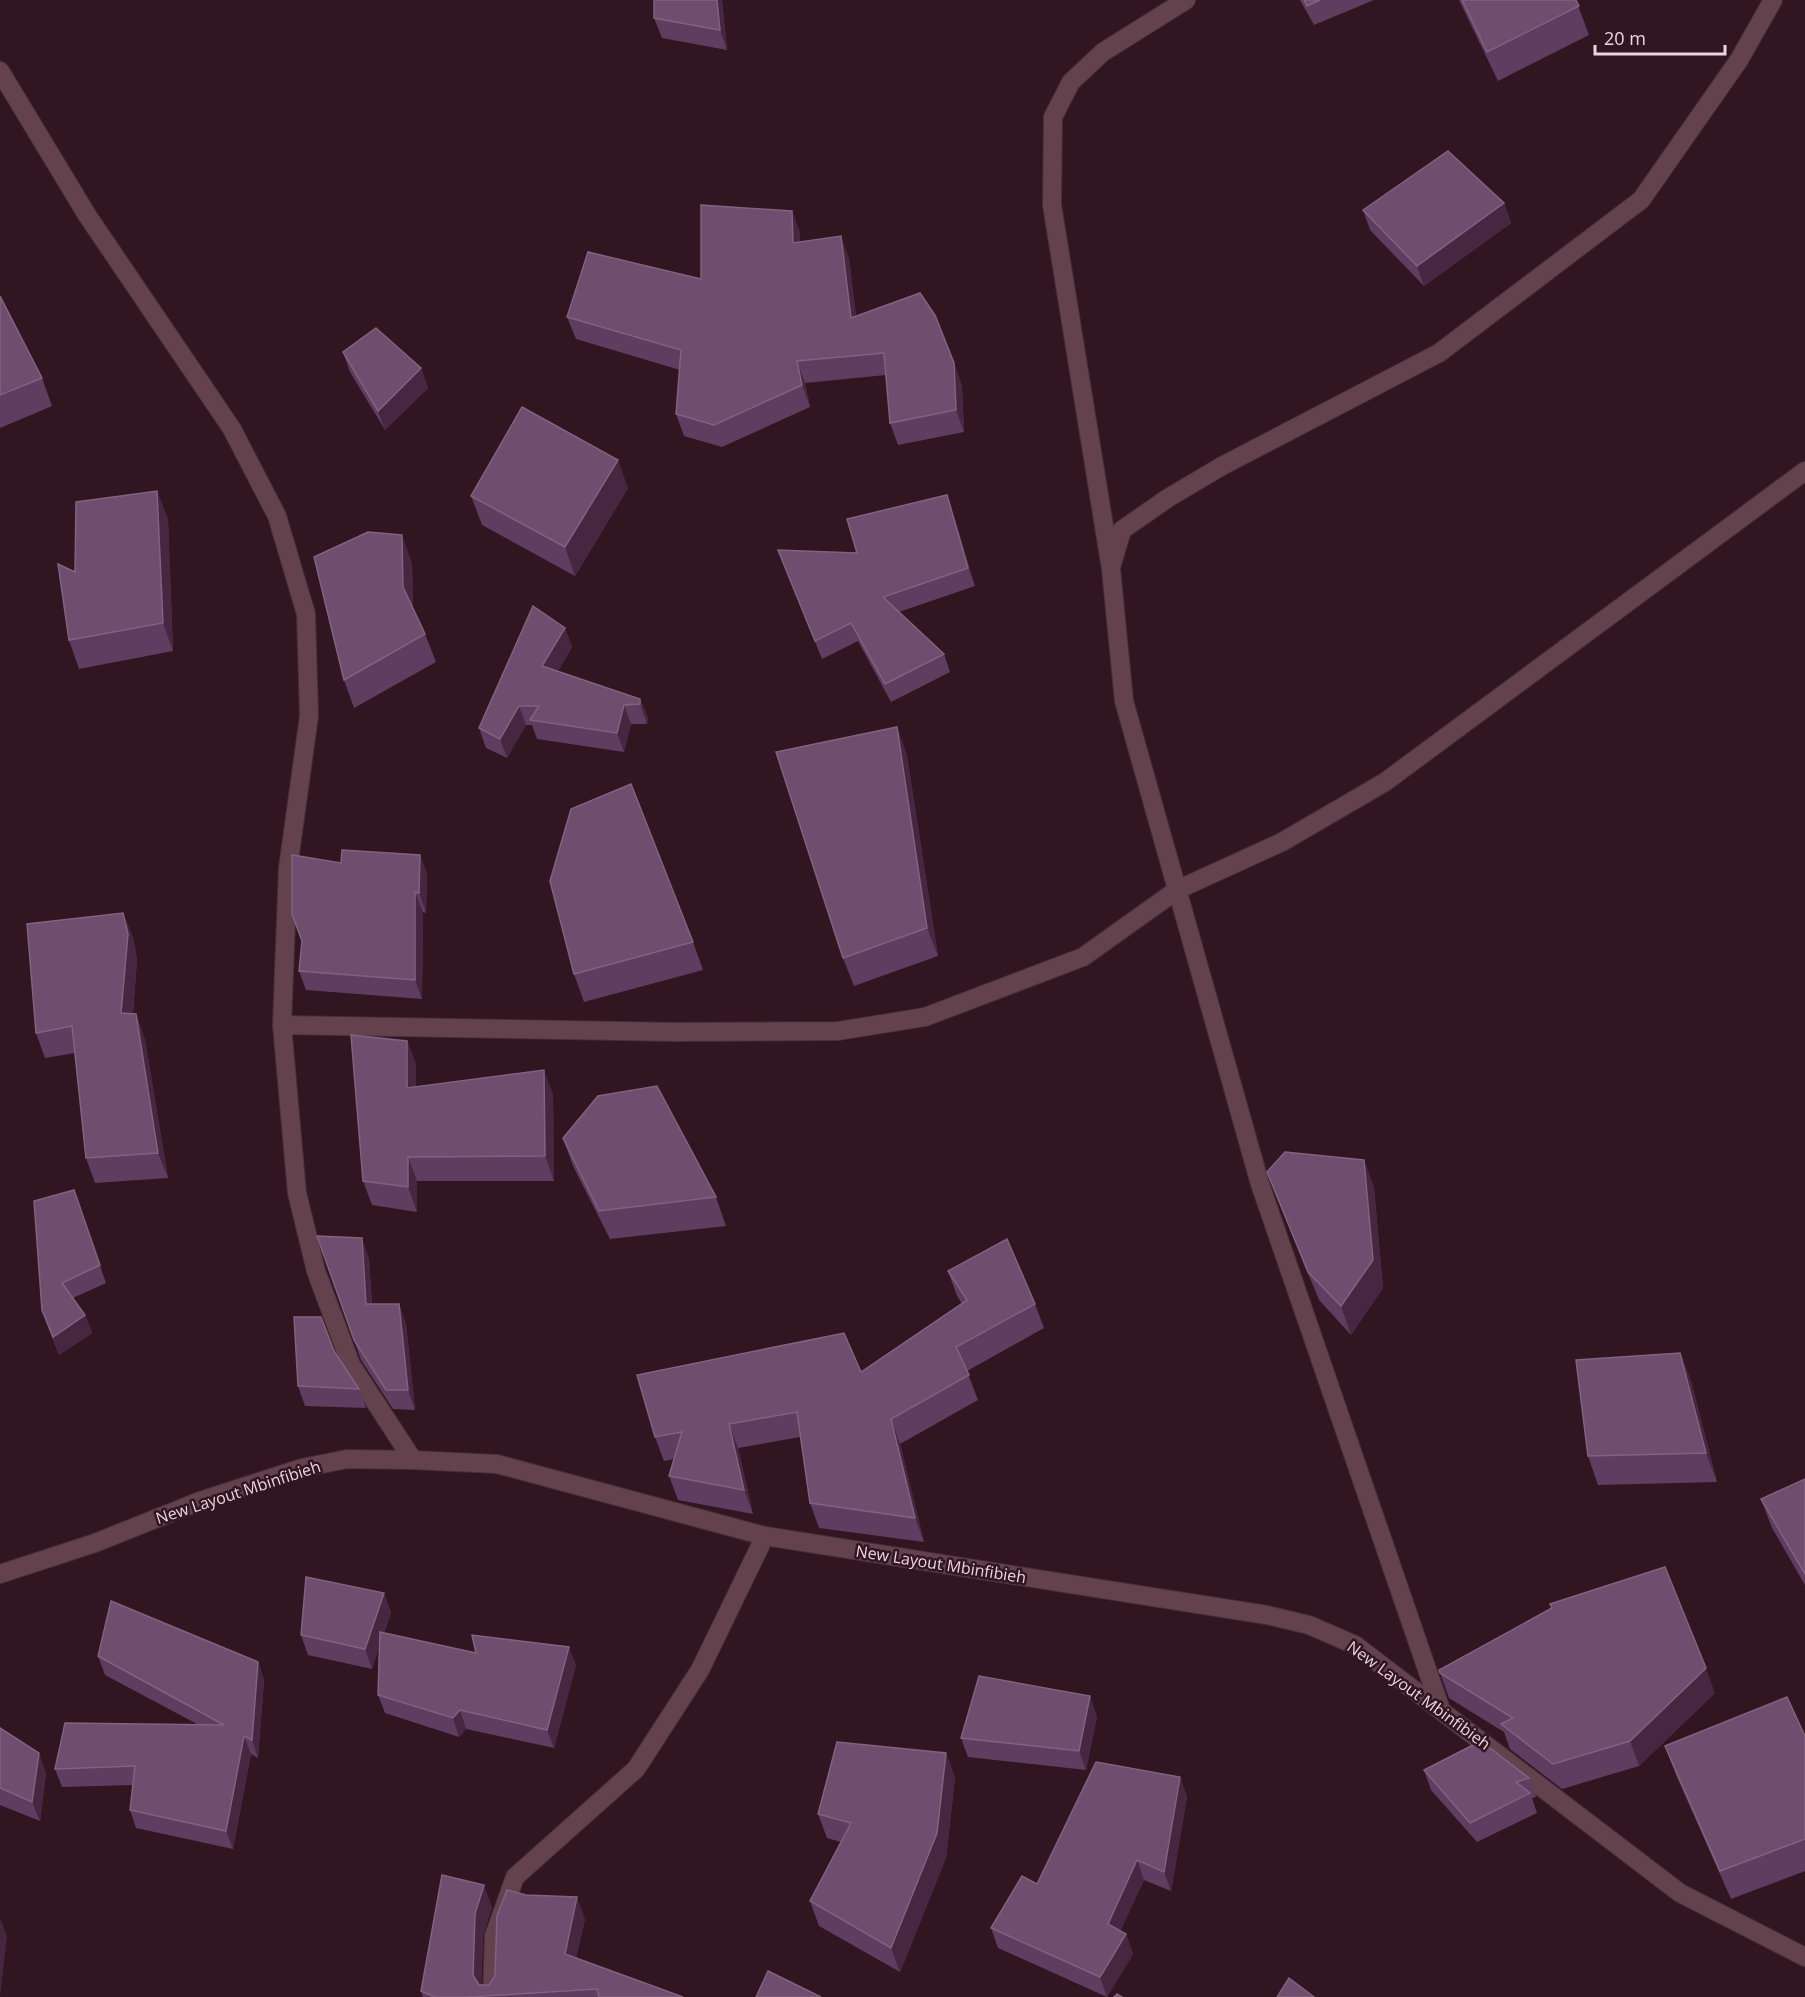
<svg xmlns="http://www.w3.org/2000/svg" width="1805" height="1997" font-family="'Open Sans',sans-serif">
<rect width="100%" height="100%" fill="#311520"/>
<g fill="none" stroke-linecap="round" stroke-linejoin="round">
<!-- minor casing -->
<g stroke="#453038" stroke-width="20">
<g id="minor">
<path d="M 1186,0 L 1103,52 L 1071,82 L 1053,117 L 1052,205 L 1111,569 L 1124,701 L 1260,1184 L 1441,1710"/>
<path d="M 0,71 L 87,215 L 232,429 L 277,516 L 306,614 L 309,716 L 288,868 L 282,1025 L 297,1193 L 316,1271 L 351,1365 L 413,1460"/>
<path d="M 1112,564 L 1122,530 L 1168,498 L 1222,466 L 1439,353 L 1641,200 L 1739,60 L 1773,0"/>
<path d="M 282,1025 L 675,1032 L 838,1031 L 925,1017 L 1083,957 L 1177,890 L 1282,842 L 1385,782 L 1805,471"/>
<path d="M 0,1574 L 95,1543 L 200,1501 L 302,1468 L 347,1459 L 413,1460 L 497,1464 L 765,1536 L 1267,1615 L 1309,1625 L 1355,1645 L 1680,1893 L 1805,1957"/>
<path d="M 492,1997 L 494,1936 L 515,1877 L 636,1769 L 700,1670 L 765,1536"/>
</g>
</g>
<!-- minor -->
<use href="#minor" stroke="#63424e" stroke-width="18"/>
</g>
<!-- wall -->
<g fill="#5f3d60">
<path d="M 654,0 L 722,0 L 727,50 L 662,38 L 654,18 Z"/>
<path d="M 1300,0 L 1374,0 L 1314,25 Z"/>
<path d="M 1459,0 L 1576,0 L 1589,35 L 1498,81 Z"/>
<path d="M 1504,203 L 1511,223 L 1424,286 L 1370,230 L 1363,210 Z"/>
<path d="M 792,211 L 800,233 L 800,242 L 849,258 L 856,317 L 954,363 L 962,386 L 964,432 L 898,445 L 890,423 L 886,375 L 805,383 L 810,407 L 722,447 L 684,436 L 676,414 L 680,370 L 576,339 L 567,317 L 701,279 Z"/>
<path d="M 0,296 L 42,378 L 52,406 L 0,428 Z"/>
<path d="M 343,352 L 421,368 L 428,388 L 385,430 L 350,372 Z"/>
<path d="M 628,488 L 575,576 L 482,525 L 471,496 Z"/>
<path d="M 157,491 L 168,520 L 173,651 L 79,669 L 69,640 L 75,572 Z"/>
<path d="M 953,513 L 975,586 L 899,612 L 944,654 L 950,672 L 891,702 L 858,641 L 822,659 L 778,550 L 857,553 Z"/>
<path d="M 412,563 L 413,608 L 425,634 L 436,662 L 354,708 L 344,680 Z"/>
<path d="M 565,628 L 572,647 L 558,671 L 640,699 L 648,718 L 647,724 L 631,724 L 624,752 L 537,739 L 532,725 L 526,725 L 507,758 L 486,748 L 479,728 Z"/>
<path d="M 897,727 L 907,756 L 938,956 L 854,986 L 843,958 Z"/>
<path d="M 420,855 L 427,874 L 426,913 L 423,912 L 422,999 L 306,990 L 299,971 L 341,863 Z"/>
<path d="M 123,913 L 133,938 L 137,959 L 133,1014 L 136,1014 L 145,1040 L 168,1178 L 95,1183 L 86,1158 L 75,1053 L 45,1058 L 36,1033 Z"/>
<path d="M 693,942 L 703,970 L 584,1002 L 574,974 Z"/>
<path d="M 407,1041 L 416,1065 L 416,1086 L 553,1094 L 554,1181 L 417,1181 L 417,1212 L 372,1205 L 363,1181 Z"/>
<path d="M 563,1138 L 716,1197 L 726,1226 L 610,1239 L 573,1166 Z"/>
<path d="M 1364,1160 L 1374,1188 L 1383,1288 L 1351,1335 L 1319,1300 L 1278,1200 L 1267,1172 Z"/>
<path d="M 74,1190 L 106,1283 L 73,1298 L 85,1315 L 92,1333 L 59,1355 L 42,1310 Z"/>
<path d="M 317,1236 L 369,1258 L 372,1304 L 399,1304 L 406,1324 L 415,1410 L 393,1409 L 361,1360 Z"/>
<path d="M 948,1271 L 1035,1304 L 1044,1328 L 967,1371 L 978,1400 L 900,1444 L 924,1542 L 819,1528 L 810,1503 L 800,1437 L 738,1448 L 753,1514 L 678,1500 L 669,1476 L 674,1459 L 664,1461 L 655,1437 L 861,1372 L 962,1304 L 957,1296 Z"/>
<path d="M 334,1351 L 359,1389 L 366,1408 L 305,1406 L 298,1386 Z"/>
<path d="M 1680,1353 L 1691,1381 L 1717,1482 L 1598,1485 L 1588,1456 Z"/>
<path d="M 1805,1479 L 1805,1585 L 1772,1528 L 1761,1499 Z"/>
<path d="M 384,1593 L 391,1613 L 384,1633 L 476,1653 L 576,1665 L 554,1748 L 466,1729 L 459,1737 L 385,1713 L 378,1695 L 379,1647 L 372,1669 L 308,1655 L 301,1635 Z"/>
<path d="M 1550,1604 L 1715,1693 L 1639,1766 L 1562,1789 L 1510,1749 L 1504,1732 L 1449,1698 L 1439,1670 L 1552,1608 Z"/>
<path d="M 98,1656 L 258,1662 L 264,1680 L 258,1758 L 251,1754 L 233,1849 L 136,1828 L 130,1810 L 133,1785 L 62,1787 L 55,1769 L 197,1724 L 105,1675 Z"/>
<path d="M 1097,1716 L 1086,1770 L 968,1757 L 961,1738 Z"/>
<path d="M 0,1728 L 46,1773 L 40,1821 L 0,1805 Z"/>
<path d="M 1805,1736 L 1805,1871 L 1731,1899 L 1676,1775 L 1665,1746 Z"/>
<path d="M 946,1753 L 955,1778 L 946,1858 L 900,1972 L 819,1926 L 810,1901 L 841,1842 L 827,1838 L 818,1814 Z"/>
<path d="M 1424,1770 L 1529,1778 L 1536,1797 L 1532,1798 L 1537,1813 L 1477,1842 L 1431,1790 Z"/>
<path d="M 1180,1777 L 1187,1797 L 1171,1891 L 1144,1880 L 1120,1931 L 1126,1934 L 1133,1954 L 1107,1997 L 998,1948 L 991,1928 L 1037,1884 Z"/>
<path d="M 492,1907 L 483,1936 L 481,1985 L 489,1985 L 585,1919 L 576,1958 L 683,1997 L 423,1997 L 421,1991 Z"/>
</g>
<!-- shaded-wall -->
<g fill="#472641">
<path d="M 717,0 L 722,0 L 727,50 L 720,30 Z"/>
<path d="M 1504,203 L 1511,223 L 1424,286 L 1417,266 Z"/>
<path d="M 792,211 L 800,233 L 801,265 L 793,243 Z"/>
<path d="M 841,236 L 849,258 L 859,340 L 851,318 Z"/>
<path d="M 797,361 L 805,383 L 810,407 L 802,385 Z"/>
<path d="M 954,363 L 962,386 L 964,432 L 956,410 Z"/>
<path d="M 421,368 L 428,388 L 385,430 L 378,411 Z"/>
<path d="M 618,460 L 628,488 L 575,576 L 565,547 Z"/>
<path d="M 157,491 L 168,520 L 173,651 L 163,623 Z"/>
<path d="M 947,495 L 953,513 L 975,586 L 968,568 Z"/>
<path d="M 402,535 L 412,563 L 413,615 L 403,587 Z"/>
<path d="M 565,628 L 572,647 L 550,686 L 542,666 Z"/>
<path d="M 640,699 L 648,718 L 647,724 L 640,704 Z"/>
<path d="M 624,705 L 631,724 L 624,752 L 617,733 Z"/>
<path d="M 519,706 L 526,725 L 507,758 L 500,739 Z"/>
<path d="M 897,727 L 907,756 L 938,956 L 927,928 Z"/>
<path d="M 420,855 L 427,874 L 426,913 L 419,893 Z"/>
<path d="M 415,892 L 423,912 L 422,999 L 415,980 Z"/>
<path d="M 123,913 L 133,938 L 137,959 L 131,1038 L 121,1013 Z"/>
<path d="M 136,1014 L 145,1040 L 168,1178 L 158,1153 Z"/>
<path d="M 407,1041 L 416,1065 L 416,1112 L 407,1088 Z"/>
<path d="M 544,1070 L 553,1094 L 554,1181 L 545,1156 Z"/>
<path d="M 408,1157 L 417,1181 L 417,1212 L 408,1187 Z"/>
<path d="M 1364,1160 L 1374,1188 L 1383,1288 L 1351,1335 L 1341,1306 Z"/>
<path d="M 362,1238 L 369,1258 L 373,1323 L 366,1304 Z"/>
<path d="M 399,1304 L 406,1324 L 415,1410 L 408,1390 Z"/>
<path d="M 85,1315 L 92,1333 L 59,1355 L 53,1337 Z"/>
<path d="M 1680,1353 L 1691,1381 L 1717,1482 L 1706,1453 Z"/>
<path d="M 891,1419 L 900,1444 L 924,1542 L 915,1518 Z"/>
<path d="M 729,1424 L 738,1448 L 753,1514 L 744,1490 Z"/>
<path d="M 384,1593 L 391,1613 L 372,1669 L 365,1649 Z"/>
<path d="M 569,1647 L 576,1665 L 554,1748 L 547,1730 Z"/>
<path d="M 258,1662 L 264,1680 L 258,1758 L 252,1740 Z"/>
<path d="M 1706,1668 L 1715,1693 L 1639,1766 L 1630,1741 Z"/>
<path d="M 1090,1696 L 1097,1716 L 1086,1770 L 1079,1751 Z"/>
<path d="M 460,1710 L 466,1729 L 459,1737 L 453,1718 Z"/>
<path d="M 244,1736 L 251,1754 L 233,1849 L 226,1831 Z"/>
<path d="M 39,1753 L 46,1773 L 40,1821 L 32,1802 Z"/>
<path d="M 946,1753 L 955,1778 L 946,1858 L 900,1972 L 891,1948 Z"/>
<path d="M 1180,1777 L 1187,1797 L 1171,1891 L 1164,1872 Z"/>
<path d="M 1137,1860 L 1144,1880 L 1115,1943 L 1108,1924 Z"/>
<path d="M 484,1885 L 492,1907 L 483,1936 L 481,1997 L 473,1975 L 475,1914 Z"/>
<path d="M 577,1897 L 585,1919 L 572,1976 L 565,1954 Z"/>
<path d="M 0,1918 L 7,1936 L 0,1997 Z"/>
<path d="M 1126,1934 L 1133,1954 L 1107,1997 L 1100,1977 Z"/>
</g>
<!-- building -->
<g fill="#6e4d6e" stroke="#82627f" stroke-width="1.5">
<path d="M 654,0 L 717,0 L 720,30 L 654,18 Z"/>
<path d="M 1304,0 L 1320,0 L 1307,6 Z"/>
<path d="M 1462,0 L 1576,0 L 1579,6 L 1487,52 Z"/>
<path d="M 1448,151 L 1504,203 L 1417,266 L 1363,210 Z"/>
<path d="M 701,205 L 792,211 L 793,243 L 841,236 L 851,318 L 920,293 L 935,315 L 954,363 L 956,410 L 890,423 L 884,353 L 797,361 L 802,385 L 714,425 L 676,414 L 681,350 L 567,317 L 588,252 L 701,279 Z"/>
<path d="M 0,296 L 42,378 L 0,395 Z"/>
<path d="M 376,328 L 421,368 L 378,411 L 343,352 Z"/>
<path d="M 522,407 L 618,460 L 565,547 L 471,496 Z"/>
<path d="M 157,491 L 163,623 L 69,640 L 58,564 L 75,572 L 76,502 Z"/>
<path d="M 947,495 L 968,568 L 883,597 L 944,654 L 885,684 L 851,623 L 815,641 L 778,550 L 857,553 L 847,519 Z"/>
<path d="M 368,532 L 402,535 L 403,587 L 425,634 L 344,680 L 314,557 Z"/>
<path d="M 533,606 L 565,628 L 542,666 L 640,699 L 640,704 L 624,705 L 617,733 L 530,720 L 539,706 L 519,706 L 500,739 L 479,728 Z"/>
<path d="M 897,727 L 927,928 L 843,958 L 776,752 Z"/>
<path d="M 631,784 L 693,942 L 574,974 L 550,881 L 571,809 Z"/>
<path d="M 342,850 L 420,855 L 419,893 L 415,892 L 415,980 L 299,971 L 302,941 L 292,914 L 292,855 L 341,863 Z"/>
<path d="M 123,913 L 128,934 L 121,1013 L 136,1014 L 158,1153 L 86,1158 L 72,1026 L 36,1033 L 27,924 Z"/>
<path d="M 351,1035 L 407,1041 L 407,1088 L 544,1070 L 545,1156 L 408,1157 L 408,1187 L 363,1181 Z"/>
<path d="M 657,1086 L 716,1197 L 599,1211 L 563,1138 L 598,1096 Z"/>
<path d="M 1285,1152 L 1364,1160 L 1373,1260 L 1341,1306 L 1308,1272 L 1267,1172 Z"/>
<path d="M 74,1190 L 100,1265 L 62,1283 L 85,1315 L 53,1337 L 42,1310 L 34,1201 Z"/>
<path d="M 317,1236 L 362,1238 L 366,1304 L 399,1304 L 408,1390 L 386,1390 L 354,1340 Z"/>
<path d="M 1007,1239 L 1035,1304 L 956,1347 L 969,1375 L 891,1419 L 915,1518 L 810,1503 L 797,1412 L 729,1424 L 744,1490 L 669,1476 L 682,1432 L 655,1437 L 637,1375 L 844,1333 L 861,1372 L 967,1300 L 948,1271 Z"/>
<path d="M 294,1317 L 321,1317 L 334,1351 L 359,1389 L 298,1386 Z"/>
<path d="M 1680,1353 L 1706,1453 L 1588,1456 L 1576,1360 Z"/>
<path d="M 1805,1479 L 1805,1574 L 1761,1499 Z"/>
<path d="M 1665,1567 L 1706,1668 L 1630,1741 L 1553,1764 L 1501,1724 L 1513,1718 L 1440,1673 L 1439,1670 L 1552,1608 L 1550,1604 Z"/>
<path d="M 306,1577 L 384,1593 L 365,1649 L 301,1635 Z"/>
<path d="M 111,1601 L 258,1662 L 252,1740 L 244,1736 L 226,1831 L 130,1810 L 135,1766 L 55,1769 L 65,1723 L 224,1725 L 98,1656 Z"/>
<path d="M 380,1632 L 476,1653 L 472,1635 L 569,1647 L 547,1730 L 460,1710 L 453,1718 L 378,1695 Z"/>
<path d="M 979,1676 L 1090,1696 L 1079,1751 L 961,1738 Z"/>
<path d="M 1787,1697 L 1805,1736 L 1805,1839 L 1720,1871 L 1665,1746 Z"/>
<path d="M 0,1728 L 39,1753 L 32,1802 L 0,1788 Z"/>
<path d="M 1481,1741 L 1529,1778 L 1516,1782 L 1530,1793 L 1470,1823 L 1424,1770 Z"/>
<path d="M 837,1742 L 946,1753 L 937,1833 L 891,1948 L 810,1901 L 851,1823 L 818,1814 Z"/>
<path d="M 1096,1762 L 1180,1777 L 1164,1872 L 1137,1860 L 1108,1924 L 1126,1934 L 1100,1977 L 991,1928 L 1022,1876 L 1037,1884 Z"/>
<path d="M 442,1875 L 484,1885 L 475,1914 L 473,1975 L 479,1985 L 489,1985 L 495,1976 L 497,1916 L 507,1890 L 526,1895 L 577,1897 L 565,1954 L 683,1997 L 599,1997 L 597,1989 L 468,1997 L 435,1997 L 421,1991 Z"/>
<path d="M 768,1971 L 821,1997 L 756,1997 Z"/>
<path d="M 1289,1978 L 1314,1997 L 1277,1997 Z"/>
<path d="M 1117,1994 L 1122,1997 L 1114,1997 Z"/>
</g>
<g text-anchor="middle" stroke-width="5" stroke-linejoin="round" paint-order="stroke">
<!-- street labels -->
<g font-size="16" fill="#ead6dd" stroke="#311520">
<text transform="translate(238 1492) rotate(-18)" y="6">New Layout Mbinfibieh</text>
<text transform="translate(941 1564) rotate(9)" y="6">New Layout Mbinfibieh</text>
<text transform="translate(1419 1695) rotate(36)" y="6">New Layout Mbinfibieh</text>
</g>
</g>
<!-- scale -->
<path d="M1595 45v9h130v-9" fill="none" stroke="#ead6dd" stroke-width="3"/>
<text x="1604" y="45" font-size="18" fill="#ead6dd" stroke="#311520" stroke-width="4.5" paint-order="stroke">20 m</text>
</svg>
